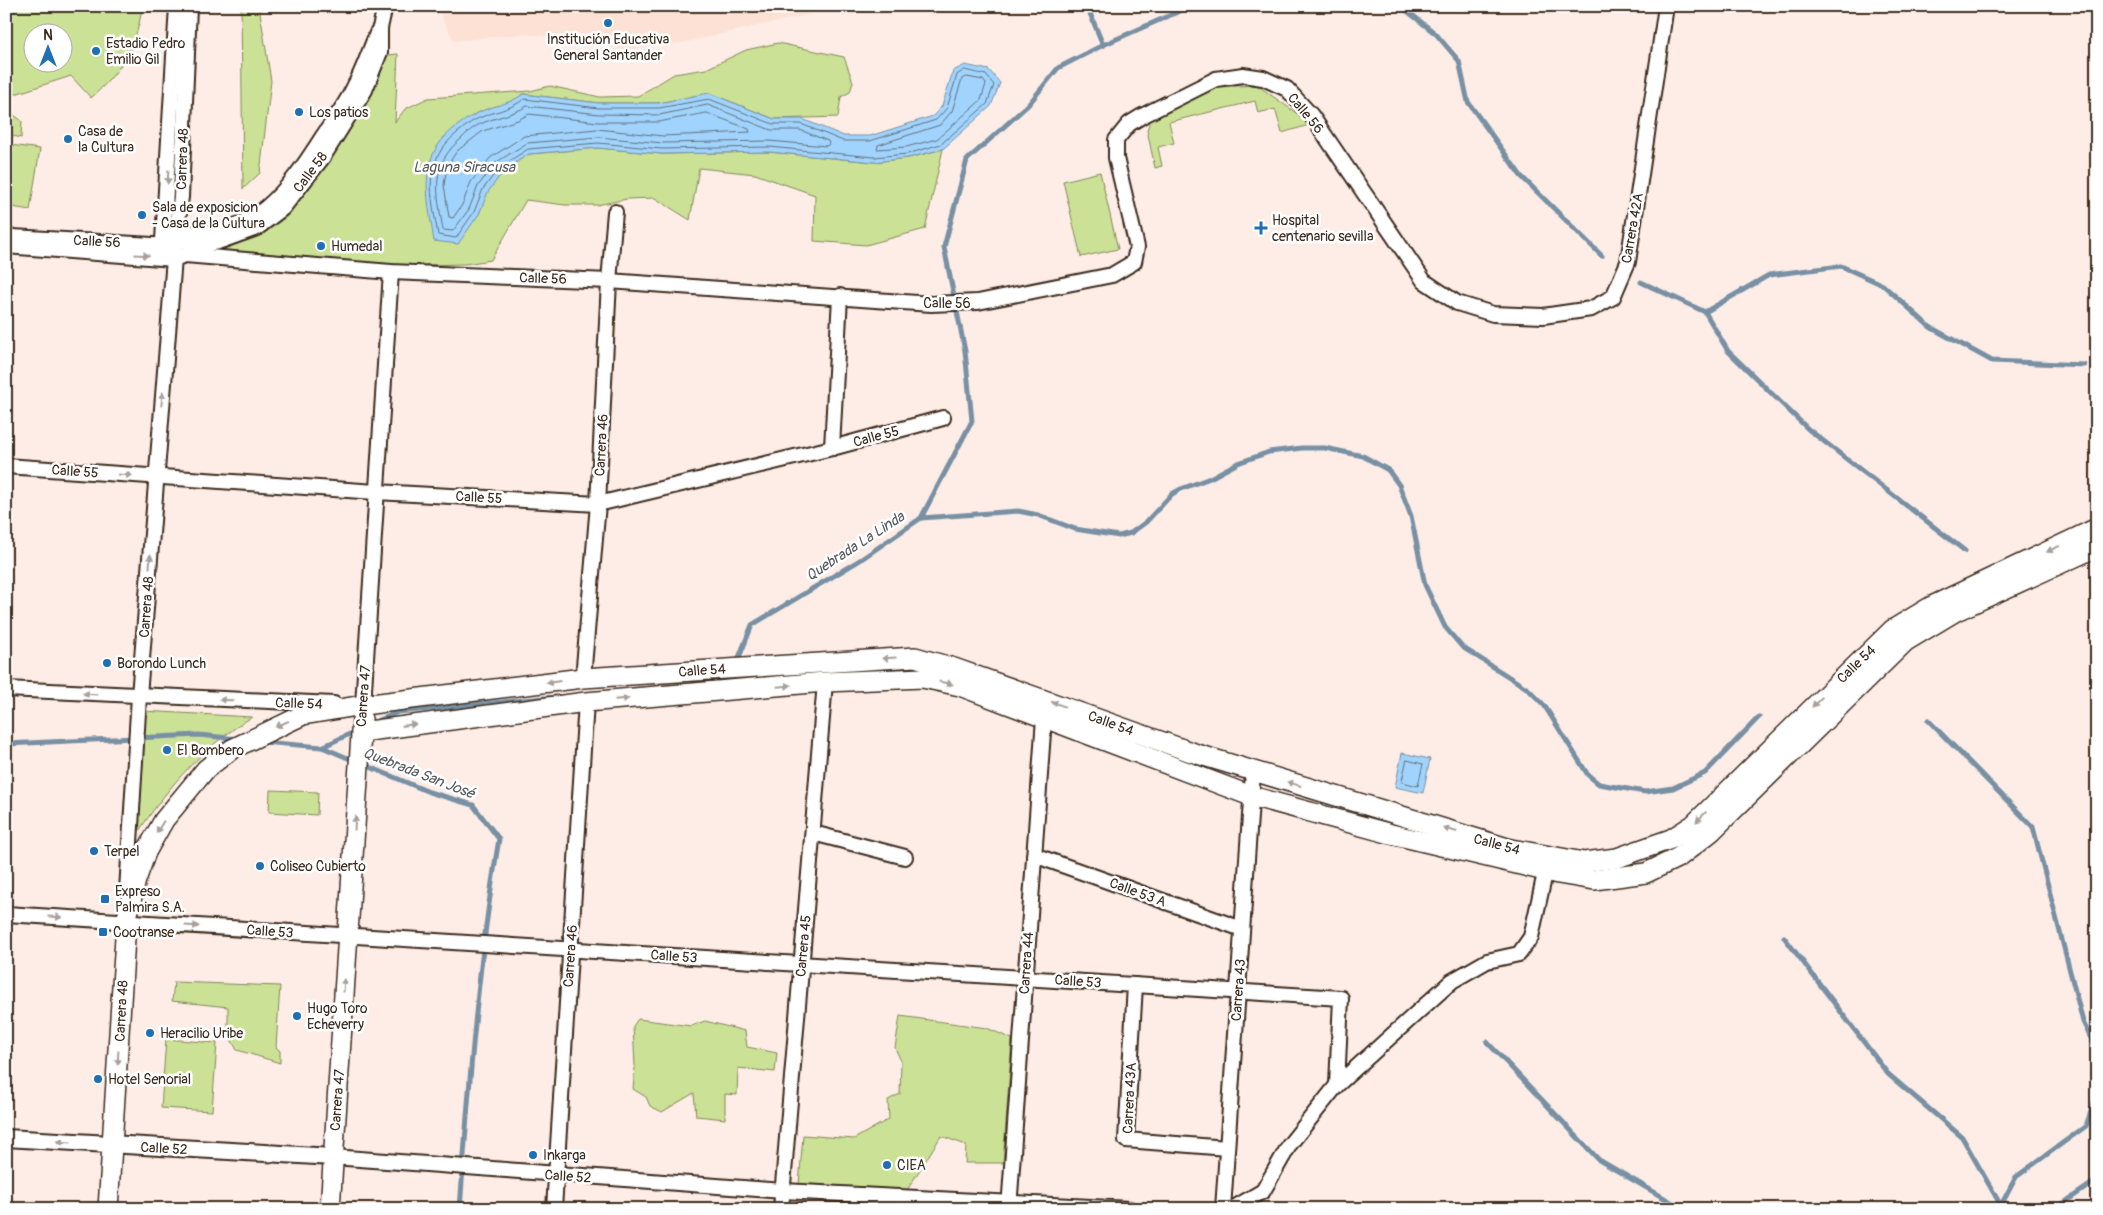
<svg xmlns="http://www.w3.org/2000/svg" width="2103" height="1215" font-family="Pangolin,sans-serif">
<rect width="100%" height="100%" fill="#feede6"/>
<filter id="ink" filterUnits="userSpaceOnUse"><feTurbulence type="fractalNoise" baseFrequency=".02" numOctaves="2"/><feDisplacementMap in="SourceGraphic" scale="10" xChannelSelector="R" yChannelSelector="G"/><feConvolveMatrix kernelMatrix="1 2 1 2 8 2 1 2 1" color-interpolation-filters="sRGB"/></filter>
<g filter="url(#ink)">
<!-- built -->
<path fill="#fde1d5" d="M 436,6 L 833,6 L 816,13 L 682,43 L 625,50 L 572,38 L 522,34 L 454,41 Z"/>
<!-- green -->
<g fill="#cbe196" stroke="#83865a" fill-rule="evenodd">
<path d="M 6,6 L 142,6 C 138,45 120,72 91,98 L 71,76 L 6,97 ZM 32,32 L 62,32 L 62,62 L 32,62 Z"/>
<path d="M 241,6 L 259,6 L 271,81 L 260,173 L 243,189 Z"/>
<path d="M 778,43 L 844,57 L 853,82 L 850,92 L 841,97 L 838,117 L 774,119 L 709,93 L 659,103 L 599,103 L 523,94 L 512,103 L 475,114 L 443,138 L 479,214 L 487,192 L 504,170 L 529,154 L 598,148 L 662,154 L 769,152 L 874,162 L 908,158 L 943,149 L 925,229 L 866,245 L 814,241 L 815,195 L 755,174 L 699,168 L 690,220 L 655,198 L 627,199 L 597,205 L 565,205 L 526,200 L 491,260 L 465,264 L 381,266 L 188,252 L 256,228 L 377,56 L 398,54 L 395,122 L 405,109 L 428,98 L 530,91 L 550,86 L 600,97 L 638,96 L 674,74 L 706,69 L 746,50 Z"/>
<path d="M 1257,85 L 1299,115 L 1309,125 L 1282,133 L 1275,109 L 1258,113 L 1255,101 L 1169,122 L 1174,143 L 1158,147 L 1162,166 L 1155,168 L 1147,130 L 1152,114 L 1219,87 Z"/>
<path d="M 6,109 L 22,121 L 21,138 L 6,134 Z"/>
<path d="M 11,145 L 40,149 L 30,210 L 6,206 L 6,175 Z"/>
<path d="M 1100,172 L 1118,249 L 1081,257 L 1063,181 Z"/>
<path d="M 142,711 L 252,717 C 202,748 171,783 139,831 Z"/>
<path d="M 270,790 L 318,792 L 317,815 L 269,812 Z"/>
<path d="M 174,982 L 280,986 L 276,1047 L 280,1051 L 280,1063 L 237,1050 L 228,1034 L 228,1007 L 172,1001 Z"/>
<path d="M 900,1016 L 987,1028 L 1012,1039 L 1003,1163 L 965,1163 L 966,1145 L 941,1136 L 904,1195 L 799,1184 L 803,1135 L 854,1139 L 889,1119 L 888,1100 L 900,1094 L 901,1061 L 895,1048 Z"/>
<path d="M 638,1019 L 691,1026 L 705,1021 L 745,1031 L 747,1047 L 777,1053 L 775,1072 L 738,1068 L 737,1095 L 725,1094 L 725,1119 L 696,1116 L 694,1093 L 662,1112 L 650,1106 L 646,1097 L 633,1089 L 635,1067 L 633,1026 Z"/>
<path d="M 166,1039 L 217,1043 L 212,1111 L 161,1108 Z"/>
</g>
<!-- water -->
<g fill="#a0d4fe" stroke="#7890a4">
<path d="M 965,65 L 989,70 L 1000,83 L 991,106 L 943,149 L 908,158 L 874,162 L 769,152 L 662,154 L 598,148 L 529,154 L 504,170 L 488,192 L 479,214 L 458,244 L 434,241 C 425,184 415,148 474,115 C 490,105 508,106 523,94 L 599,103 L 659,103 L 709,93 L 774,119 L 802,119 L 844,136 L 870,136 L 933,116 L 942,106 L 953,71 Z"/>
<path d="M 1402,753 L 1430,759 L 1423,793 L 1395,787 Z"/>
</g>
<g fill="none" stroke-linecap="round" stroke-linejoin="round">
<!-- shore -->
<g stroke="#636e78" stroke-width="1">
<path d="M 965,70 L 986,75 L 994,85 L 987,104 L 941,144 L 907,154 L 874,157 L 769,147 L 662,149 L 598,143 L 528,149 L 500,167 L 483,189 L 474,212 L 456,238 L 438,235 C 431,194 421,163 457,133 C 464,128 471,121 479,118 C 495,111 510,110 524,99 L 599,108 L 659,108 L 709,99 L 773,124 L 801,124 L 843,141 L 870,141 L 936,120 L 947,108 L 957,75 Z"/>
<path d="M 967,77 L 983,80 L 986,84 L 981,100 L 937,139 L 906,147 L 877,149 L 878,145 L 940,125 L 952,111 L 962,79 Z"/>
<path d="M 708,105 L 771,130 L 800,130 L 828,141 L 829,144 L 827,146 L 769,141 L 663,143 L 598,137 L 527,143 L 495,163 L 478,186 L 469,209 L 453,231 L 443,230 C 437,192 429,165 462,138 C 467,133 473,127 480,124 C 496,117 512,115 527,106 L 599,114 L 659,115 Z"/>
<path d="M 707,113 L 749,129 L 750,132 L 663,136 L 597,129 L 524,136 L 490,158 L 471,182 L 462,205 L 453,218 L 449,217 L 444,185 L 447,166 L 457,151 L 483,131 L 518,120 L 529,114 L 598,122 L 658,122 Z"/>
<path d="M 1407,760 L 1423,764 L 1418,786 L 1402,782 Z"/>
</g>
<!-- stream -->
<g stroke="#7890a4" stroke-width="5">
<path d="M 1087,6 L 1103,45"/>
<path d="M 1401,6 L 1436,34 L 1459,61 L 1468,102 L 1521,176 L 1602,256"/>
<path d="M 1641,282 L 1705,312 L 1769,275 L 1841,266 L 1883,285 L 1930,327 L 1992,361 L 2084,365"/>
<path d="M 1705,312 L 1728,351 L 1808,429 L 1965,551"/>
<path d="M 921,518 L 972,421 L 965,351 L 944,247 L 967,160 L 1028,105 L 1058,68 L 1103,45 L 1191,6"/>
<path d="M 736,665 L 752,625 L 860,560 L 921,518 L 1018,511 L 1038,515 L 1075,529 L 1119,536 L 1131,533 L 1146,522 L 1172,494 L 1181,489 L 1210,478 L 1238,463 L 1269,452 L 1302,448 L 1325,448 L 1363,456 L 1388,470 L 1399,485 L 1411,516 L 1425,585 L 1445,627 L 1462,647 L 1528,689 L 1544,705 L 1588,775 L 1599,784 L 1645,792 L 1673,788 L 1705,773 L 1759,717"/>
<path d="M 694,684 L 730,680 L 733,673"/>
<path d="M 1928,720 L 2033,827 L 2083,1022 L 2097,1051"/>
<path d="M 375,722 L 398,712 L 556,697"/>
<path d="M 262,742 L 322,747 L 355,761"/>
<path d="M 6,744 L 199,735 L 238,739"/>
<path d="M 322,747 L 356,731"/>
<path d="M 363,764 L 429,792 L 473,805 L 499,839 C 478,961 469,1085 460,1209"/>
<path d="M 1784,937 L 1888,1074 L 1962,1137 L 2000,1204"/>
<path d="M 1487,1042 L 1599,1160 L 1683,1209"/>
<path d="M 1999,1209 L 2016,1177 L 2086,1126 L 2097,1094"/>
<path d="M 2055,1209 L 2097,1180"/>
</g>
<!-- minor casing -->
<g stroke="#3b2a1e" stroke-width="18">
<g id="minor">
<path d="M 178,232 C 252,242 288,191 323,136 C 334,120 346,104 354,87 C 364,69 370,49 378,31"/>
<path d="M 12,237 L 170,246"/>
<path d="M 176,240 L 199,245 L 218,242 L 257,228 L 283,208 L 323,157 L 365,90 L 380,52 L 380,28 L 385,6"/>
<path d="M 6,246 L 174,259 L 185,255 L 391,272 L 609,281 L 931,304 L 978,302 L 1112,275 L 1134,262 L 1137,247 L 1116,158 L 1116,140 L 1129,124 L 1142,116 L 1216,79 L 1243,75 L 1263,78 L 1287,89 L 1311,115 L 1424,281 L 1457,303 L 1493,314 L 1543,316 L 1591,309 L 1613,297 L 1628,262 L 1666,6"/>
<path d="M 162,257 L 177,6"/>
<path d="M 832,448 L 840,296"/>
<path d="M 6,466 L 376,492 L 598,504 L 832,448 L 943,418"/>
<path d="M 583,678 L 598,504 L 609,281 L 615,212"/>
<path d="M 6,689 L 334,704"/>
<path d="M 355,705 L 363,705 L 391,272"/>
<path d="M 813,833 L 905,857"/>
<path d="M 1034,855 L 1242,929"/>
<path d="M 127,891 L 139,696 L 175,246 L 181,197 L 189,6"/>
<path d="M 6,914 L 1341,998 L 1337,1085"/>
<path d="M 1135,985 L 1126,1140 L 1227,1148"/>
<path d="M 333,1157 L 783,1191 L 1130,1209"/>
<path d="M 554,1209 L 586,702"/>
<path d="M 781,1209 L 825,682"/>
<path d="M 1009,1209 L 1044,718"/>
<path d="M 1223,1209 L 1253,772"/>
<path d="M 1232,1209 L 1263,1191 L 1290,1144 L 1337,1085 L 1452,981 L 1487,961 L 1519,954 L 1531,937 L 1547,864"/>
</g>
</g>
<!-- tertiary casing -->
<g stroke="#3b2a1e" stroke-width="20">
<path id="tertiary" d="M 6,1138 L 333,1157"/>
</g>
<!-- secondary casing -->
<g stroke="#3b2a1e" stroke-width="22">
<g id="secondary">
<path d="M 361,732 L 586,702 L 825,682 L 923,678 L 960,686 L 1251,796 L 1391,834 L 1558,874 L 1594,880 L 1646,873 L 1679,857 L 1712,831 L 1906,641 L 1956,611 L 2097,547"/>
<path d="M 108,1209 L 126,922 L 136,880 L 146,852 L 164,820 L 206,769 L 232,749 L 303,715 L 363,705 L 583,678 L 915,657 L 954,668 L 1194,753 L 1511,849 L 1584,862 L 1617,858 L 1671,839 L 1693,825 L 1892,630 L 1932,606 L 2097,528"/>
<path d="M 330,1209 L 362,719"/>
</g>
</g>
<!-- minor -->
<use href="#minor" stroke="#fff" stroke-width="14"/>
<!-- tertiary -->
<use href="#tertiary" stroke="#fff" stroke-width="16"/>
<!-- secondary -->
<use href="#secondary" stroke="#fff" stroke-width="19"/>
</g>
<!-- one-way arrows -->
<defs><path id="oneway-solid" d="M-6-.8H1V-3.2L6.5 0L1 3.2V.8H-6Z" transform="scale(1.25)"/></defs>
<g fill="#a79f9a">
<use href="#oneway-solid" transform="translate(168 177) rotate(93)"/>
<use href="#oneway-solid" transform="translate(142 255) rotate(4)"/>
<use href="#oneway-solid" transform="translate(162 399) rotate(-85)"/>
<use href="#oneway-solid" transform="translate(125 475) rotate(4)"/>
<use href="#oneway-solid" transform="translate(2053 549) rotate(155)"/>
<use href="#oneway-solid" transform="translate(150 561) rotate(-86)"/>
<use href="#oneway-solid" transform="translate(889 658) rotate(177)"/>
<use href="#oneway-solid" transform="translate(553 682) rotate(173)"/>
<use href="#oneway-solid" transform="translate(946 683) rotate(12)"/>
<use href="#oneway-solid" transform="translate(784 686) rotate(-5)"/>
<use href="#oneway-solid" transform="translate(90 694) rotate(-177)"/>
<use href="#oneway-solid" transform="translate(622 699) rotate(-5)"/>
<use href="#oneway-solid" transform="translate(226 700) rotate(-178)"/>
<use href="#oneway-solid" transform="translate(1817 702) rotate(135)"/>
<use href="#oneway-solid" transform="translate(1058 704) rotate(-160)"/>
<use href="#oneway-solid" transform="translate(282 724) rotate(156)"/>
<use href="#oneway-solid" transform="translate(409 725) rotate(-7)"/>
<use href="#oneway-solid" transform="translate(1294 784) rotate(-164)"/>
<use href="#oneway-solid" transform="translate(1701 817) rotate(135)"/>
<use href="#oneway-solid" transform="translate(355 823) rotate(-86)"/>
<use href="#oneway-solid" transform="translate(160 827) rotate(121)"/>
<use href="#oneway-solid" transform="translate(1450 830) rotate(-164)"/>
<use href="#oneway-solid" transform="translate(55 917) rotate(4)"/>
<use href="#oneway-solid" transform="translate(192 926) rotate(4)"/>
<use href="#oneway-solid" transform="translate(344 985) rotate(-86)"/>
<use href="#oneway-solid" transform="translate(118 1058) rotate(93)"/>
<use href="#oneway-solid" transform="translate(64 1142) rotate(-176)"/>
</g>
</g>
<!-- markers -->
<g fill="#1f6fb2" stroke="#fff" stroke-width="2">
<circle cx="608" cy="23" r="5"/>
<circle cx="96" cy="51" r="5"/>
<circle cx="299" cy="112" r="5"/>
<circle cx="68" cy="139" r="5"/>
<circle cx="142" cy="215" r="5"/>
<path d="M1258.5 220.5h5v5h5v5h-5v5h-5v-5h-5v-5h5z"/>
<circle cx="321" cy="246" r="5"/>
<circle cx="107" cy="663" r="5"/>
<circle cx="167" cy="750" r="5"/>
<circle cx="94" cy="851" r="5"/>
<circle cx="260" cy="866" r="5"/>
<rect x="100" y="894" width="10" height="10" rx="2.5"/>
<rect x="98" y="927" width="10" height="10" rx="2.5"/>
<circle cx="297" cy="1016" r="5"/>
<circle cx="150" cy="1033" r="5"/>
<circle cx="98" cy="1079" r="5"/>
<circle cx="533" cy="1155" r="5"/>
<circle cx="887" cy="1165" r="5"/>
</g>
<g text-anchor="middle" stroke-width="5" stroke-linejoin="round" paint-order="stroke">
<!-- poi labels -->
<g font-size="14" fill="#3b2a1e" stroke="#fff" text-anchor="start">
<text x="608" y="44" text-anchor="middle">Institución Educativa<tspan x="608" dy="16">General Santander</tspan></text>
<text x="106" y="48">Estadio Pedro<tspan x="106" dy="16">Emilio Gil</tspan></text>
<text x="309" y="117">Los patios</text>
<text x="78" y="136">Casa de<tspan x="78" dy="16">la Cultura</tspan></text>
<text x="152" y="212">Sala de exposicion<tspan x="152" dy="16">- Casa de la Cultura</tspan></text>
<text x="1272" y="225">Hospital<tspan x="1272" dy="16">centenario sevilla</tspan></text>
<text x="331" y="251">Humedal</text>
<text x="117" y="668">Borondo Lunch</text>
<text x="177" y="755">El Bombero</text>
<text x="104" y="856">Terpel</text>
<text x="270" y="871">Coliseo Cubierto</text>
<text x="115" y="896">Expreso<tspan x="115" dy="16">Palmira S.A.</tspan></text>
<text x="113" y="937">Cootranse</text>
<text x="307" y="1013">Hugo Toro<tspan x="307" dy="16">Echeverry</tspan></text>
<text x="160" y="1038">Heracilio Uribe</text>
<text x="108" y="1084">Hotel Senorial</text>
<text x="543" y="1160">Inkarga</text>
<text x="897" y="1170">CIEA</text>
</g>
<!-- street labels -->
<g font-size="14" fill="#3b2a1e" stroke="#fff">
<text transform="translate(1306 113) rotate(50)" y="5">Calle 56</text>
<text transform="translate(182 159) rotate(-88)" y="5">Carrera 48</text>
<text transform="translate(310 172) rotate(-53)" y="5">Calle 58</text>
<text transform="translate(1632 228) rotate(-80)" y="5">Carrera 42A</text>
<text transform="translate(97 241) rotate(3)" y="5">Calle 56</text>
<text transform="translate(543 278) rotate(2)" y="5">Calle 56</text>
<text x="947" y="308">Calle 56</text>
<text transform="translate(876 436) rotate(-15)" y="5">Calle 55</text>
<text transform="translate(601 445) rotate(-87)" y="5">Carrera 46</text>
<text transform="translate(75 471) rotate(4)" y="5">Calle 55</text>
<text transform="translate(479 497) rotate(3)" y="5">Calle 55</text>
<text transform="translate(146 607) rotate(-86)" y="5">Carrera 48</text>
<text transform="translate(1856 664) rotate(-44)" y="5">Calle 54</text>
<text transform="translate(702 670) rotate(-4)" y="5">Calle 54</text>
<text transform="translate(363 696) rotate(-86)" y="5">Carrera 47</text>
<text transform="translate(299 703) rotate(2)" y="5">Calle 54</text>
<text transform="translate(1111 723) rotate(20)" y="5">Calle 54</text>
<text transform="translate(1497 844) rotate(15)" y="5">Calle 54</text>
<text transform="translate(1138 892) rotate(20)" y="5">Calle 53 A</text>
<text transform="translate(270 931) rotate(4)" y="5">Calle 53</text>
<text transform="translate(803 946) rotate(-85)" y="5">Carrera 45</text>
<text transform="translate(570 956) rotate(-86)" y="5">Carrera 46</text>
<text transform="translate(674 956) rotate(4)" y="5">Calle 53</text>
<text transform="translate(1026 963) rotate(-86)" y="5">Carrera 44</text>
<text transform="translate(1078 981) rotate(4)" y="5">Calle 53</text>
<text transform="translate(1238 990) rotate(-86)" y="5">Carrera 43</text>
<text transform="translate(121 1011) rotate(-87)" y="5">Carrera 48</text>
<text transform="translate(1129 1098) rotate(-87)" y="5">Carrera 43A</text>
<text transform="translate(337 1100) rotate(-86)" y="5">Carrera 47</text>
<text transform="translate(164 1148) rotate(3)" y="5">Calle 52</text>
<text transform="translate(568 1176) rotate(4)" y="5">Calle 52</text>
</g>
<!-- water labels -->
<g font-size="15" font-style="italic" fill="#595d61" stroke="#fff">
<text x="464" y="172">Laguna Siracusa</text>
<text transform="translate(855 546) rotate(-33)" y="5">Quebrada La Linda</text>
<text transform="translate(419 773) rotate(21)" y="5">Quebrada San José</text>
</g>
</g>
<!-- margin -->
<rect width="2103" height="1215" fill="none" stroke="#fff" stroke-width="25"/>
<rect x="12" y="12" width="2078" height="1190" fill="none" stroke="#3b2a1e" stroke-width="2" filter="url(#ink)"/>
<!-- north arrow -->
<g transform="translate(48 48)"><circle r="24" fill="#ffffff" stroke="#b1aaa5"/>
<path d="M0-4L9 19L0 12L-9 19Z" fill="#1f6fb2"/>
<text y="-8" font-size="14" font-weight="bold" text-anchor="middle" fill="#3b2a1e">N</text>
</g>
</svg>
